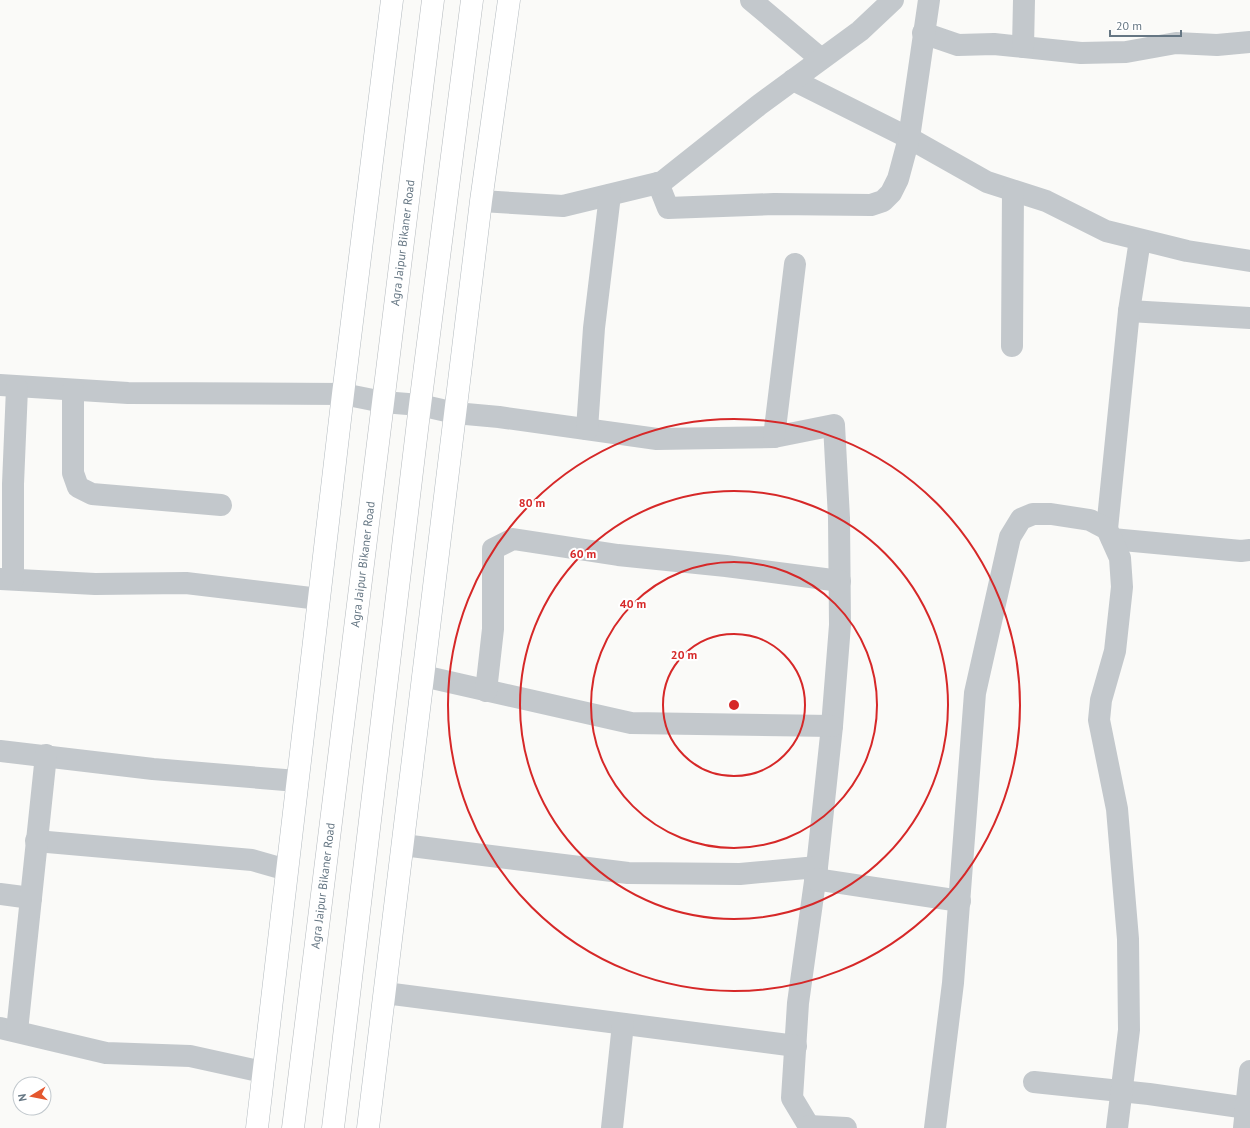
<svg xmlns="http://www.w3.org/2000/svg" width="1250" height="1128" font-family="'PT Sans',sans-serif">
<rect width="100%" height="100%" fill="#fafaf8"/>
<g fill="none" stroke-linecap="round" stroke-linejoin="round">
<!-- secondary casing -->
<g stroke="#b3babf" stroke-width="23">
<g id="secondary">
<path d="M 257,1128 L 343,394 L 392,0"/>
<path d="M 368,1128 L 481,201 L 509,0"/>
</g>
</g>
<!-- highway casing -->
<g stroke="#b4b9bd" stroke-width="23">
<g id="highway">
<path id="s1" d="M 293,1128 L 433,0"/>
<path d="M 333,1128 L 420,405 L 472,0"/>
</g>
</g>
<!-- street -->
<g stroke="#c3c8cc" stroke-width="22">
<path d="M 751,0 L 821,59"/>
<path d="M 923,33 L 958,45 L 994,44 L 1081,53 L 1126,52 L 1176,43 L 1217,45 L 1250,42"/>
<path d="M 1023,47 L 1024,0"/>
<path d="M 793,80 L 909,138 L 987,182 L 1046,201 L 1106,231 L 1187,251 L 1250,261"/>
<path d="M 658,183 L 668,208 L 774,204 L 871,205 L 883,201 L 891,193 L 898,179 L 909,138 L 929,0"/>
<path d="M 481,201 L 563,206 L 662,182 L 759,105 L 860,31 L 893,0"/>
<path d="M 1129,311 L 1250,318"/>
<path d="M 1012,346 L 1013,191"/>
<path d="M 0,385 L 128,393 L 343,394 L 383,402 L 420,405 L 455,413 L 499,417 L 657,439 L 774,437 L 834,425 L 839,518 L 840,625 L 832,726 L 817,867 L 798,1003 L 792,1098 L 810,1128"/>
<path d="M 73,390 L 73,473 L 78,487 L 92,494 L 221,505"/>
<path d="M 587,429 L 594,328 L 610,195"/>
<path d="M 774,437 L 795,264"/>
<path d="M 1107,529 L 1129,311 L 1140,240"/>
<path d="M 1112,539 L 1241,551 L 1250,550"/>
<path d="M 0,579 L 95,584 L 186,583 L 319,599"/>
<path d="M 13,579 L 13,484 L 17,388"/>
<path d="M 423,676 L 631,723 L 832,726"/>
<path d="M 486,691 L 493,629 L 493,549 L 513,539 L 618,555 L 726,566 L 840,581"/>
<path d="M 0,751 L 153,769 L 297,781"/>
<path d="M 36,841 L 252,860 L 287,870"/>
<path d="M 403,845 L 628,873 L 740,874 L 817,867"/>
<path d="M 815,879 L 960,901"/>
<path d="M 0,894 L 31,898"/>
<path d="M 385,993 L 796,1046"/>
<path d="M 0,1028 L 106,1053 L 190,1056 L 263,1072"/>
<path d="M 17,1031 L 46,755"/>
<path d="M 1034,1082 L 1149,1094 L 1247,1108"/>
<path d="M 809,1126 L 846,1128"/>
<path d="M 612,1128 L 623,1024"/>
<path d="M 935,1128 L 953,983 L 975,693 L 1010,537 L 1021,519 L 1033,514 L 1051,514 L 1090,520 L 1107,529 L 1120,558 L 1122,587 L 1115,651 L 1101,700 L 1099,720 L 1117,809 L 1128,939 L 1129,1030 L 1117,1128"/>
<path d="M 1244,1128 L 1250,1071"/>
</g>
<!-- secondary -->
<use href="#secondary" stroke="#fff" stroke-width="22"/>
<!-- highway -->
<use href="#highway" stroke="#fff" stroke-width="22"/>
</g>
<!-- distance rings -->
<g fill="none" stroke="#d62828" stroke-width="2">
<circle cx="734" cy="705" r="71"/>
<circle cx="734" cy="705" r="143"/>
<circle cx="734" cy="705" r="214"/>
<circle cx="734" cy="705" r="286"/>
</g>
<g text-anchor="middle" stroke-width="4" stroke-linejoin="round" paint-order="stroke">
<!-- street labels -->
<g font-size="12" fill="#657683" stroke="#fff">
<text dy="4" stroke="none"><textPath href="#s1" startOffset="892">Agra Jaipur Bikaner Road</textPath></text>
<text dy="4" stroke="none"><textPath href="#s1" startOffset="568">Agra Jaipur Bikaner Road</textPath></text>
<text dy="4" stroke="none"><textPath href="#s1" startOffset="244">Agra Jaipur Bikaner Road</textPath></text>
</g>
</g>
<circle cx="734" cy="705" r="6" fill="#d62828" stroke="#fff" stroke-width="2"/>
<g font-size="12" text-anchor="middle" font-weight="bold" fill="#d62828" stroke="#fff" stroke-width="4" stroke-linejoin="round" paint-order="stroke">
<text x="532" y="507">80 m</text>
<text x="583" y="558">60 m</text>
<text x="633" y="608">40 m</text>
<text x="684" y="659">20 m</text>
</g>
<!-- north arrow -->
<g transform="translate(32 1096) rotate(260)"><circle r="19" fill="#ffffff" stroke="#c1c8cd"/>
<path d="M0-3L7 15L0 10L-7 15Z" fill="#e4572e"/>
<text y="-6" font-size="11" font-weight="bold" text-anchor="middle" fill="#657683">N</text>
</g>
<!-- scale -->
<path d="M1110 30v6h71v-6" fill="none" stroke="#657683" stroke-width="2"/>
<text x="1116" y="30" font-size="12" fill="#657683" stroke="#ffffff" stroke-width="3" paint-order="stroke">20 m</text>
</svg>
